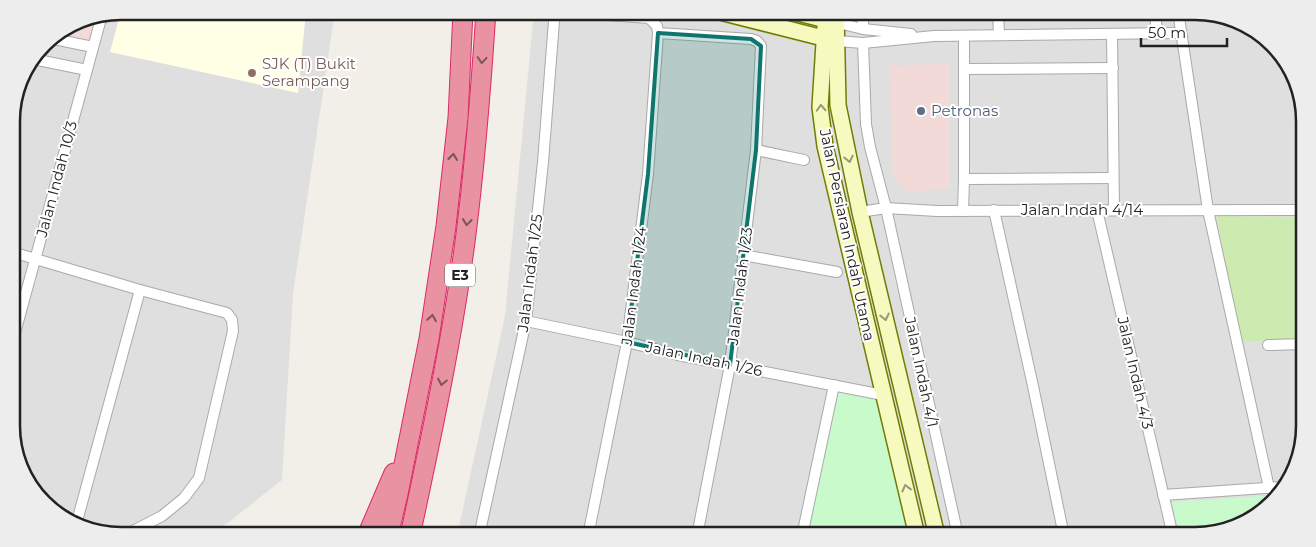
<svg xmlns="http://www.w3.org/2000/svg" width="1316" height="547" font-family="Montserrat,sans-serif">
<rect width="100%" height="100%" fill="#f2efe9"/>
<!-- residential -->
<g fill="#e0dfdf">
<path d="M 121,11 L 335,11 L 293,294 L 282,480 L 225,525 L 201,536 L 121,536 L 80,527 L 34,493 L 12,440 L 12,114 L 23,72 L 49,39 L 80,20 Z"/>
<path d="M 534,11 L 1195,11 L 1236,20 L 1282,54 L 1304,107 L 1305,426 L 1296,467 L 1256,517 L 1202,536 L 457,536 L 505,316 Z"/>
</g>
<!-- commercial -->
<g fill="#f2dad9">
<path d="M 97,16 L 90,42 L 54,35 L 80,20 Z"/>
<path d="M 950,63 L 950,188 L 907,193 L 893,178 L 889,66 Z"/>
</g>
<!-- education -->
<path fill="#ffffe5" d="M 121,11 L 306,11 L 298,93 L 110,52 Z"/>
<!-- grass -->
<path fill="#cdebb0" d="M 1217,216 L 1304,217 L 1304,341 L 1238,341 Z"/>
<!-- park -->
<g fill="#c8facc">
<path d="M 838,389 L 881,397 L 911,536 L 807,536 Z"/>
<path d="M 1274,495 L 1256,517 L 1202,536 L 1179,536 L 1172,502 Z"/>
</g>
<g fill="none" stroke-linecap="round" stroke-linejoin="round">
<!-- street casing -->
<g stroke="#a9a9a9" stroke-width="12">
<g id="street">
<path d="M 863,11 L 863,29"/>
<path d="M 998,11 L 999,35"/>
<path d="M 1154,11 L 1158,34"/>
<path d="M 1178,11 L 1208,210 L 1269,488"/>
<path d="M 838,23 L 863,29 L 911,34"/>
<path d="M 1112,34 L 1114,210"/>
<path d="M 49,38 L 93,47"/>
<path d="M 837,41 L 863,43 L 934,36 L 1181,33"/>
<path d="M 863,43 L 866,124 L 870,147 L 886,208 L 958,536"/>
<path d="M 33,59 L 87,70"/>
<path d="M 964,69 L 1113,68"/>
<path d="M 756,150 L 804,160"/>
<path d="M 964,179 L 1113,178"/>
<path d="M 994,210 L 1033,386 L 1064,536"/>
<path d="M 1097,210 L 1173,536"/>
<path d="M 963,211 L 964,179 L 964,36"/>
<path d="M 860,212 L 886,208 L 937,211 L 1304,210"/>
<path d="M 12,252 L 140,290 L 227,313 L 232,320 L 233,331 L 199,478 L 184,498 L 162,516 L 123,536"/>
<path d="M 743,255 L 837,272"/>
<path d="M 526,321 L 627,342 L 678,355 L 883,395"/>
<path d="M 12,344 L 102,15"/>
<path d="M 1268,345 L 1304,344"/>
<path d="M 1163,495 L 1280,487"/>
<path d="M 76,525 L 140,290"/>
<path d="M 479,536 L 526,321 L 543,162 L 554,21 C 555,15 557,13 563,12 L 649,18 L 657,26 L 658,33 L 751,39 L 757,41 L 761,46 L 756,150 L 730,365 L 697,536"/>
<path d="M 588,536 L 627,342 L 648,174 L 658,33"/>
<path d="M 802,536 L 834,385"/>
</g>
</g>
<!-- secondary casing -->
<g stroke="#707d05" stroke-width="18">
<g id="secondary">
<path d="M 716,11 L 831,40"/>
<path d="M 790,11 L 834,22"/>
<path d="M 826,11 L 820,107 L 825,146 L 917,536"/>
<path d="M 836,11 L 838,105 L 860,212 L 937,536"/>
</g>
</g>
<!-- highway casing -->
<g stroke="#dc2a67" stroke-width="21">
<g id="highway">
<path d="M 367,536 L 394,473"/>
<path d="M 388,536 L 398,494 L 429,339 L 446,226 L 458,118 L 463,11"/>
<path d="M 410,536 C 431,438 452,340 465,242 C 475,165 481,88 486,11"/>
</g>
</g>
<!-- street -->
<use href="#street" stroke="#fff" stroke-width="10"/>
<!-- secondary -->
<use href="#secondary" stroke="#f7fabf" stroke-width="15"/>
<!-- highway -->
<use href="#highway" stroke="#e892a2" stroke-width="19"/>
</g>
<!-- one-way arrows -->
<defs><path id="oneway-chevron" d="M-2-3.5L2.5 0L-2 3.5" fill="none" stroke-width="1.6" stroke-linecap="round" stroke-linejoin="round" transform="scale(1.25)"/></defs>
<g stroke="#7b545c">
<use href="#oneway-chevron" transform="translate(482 60) rotate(94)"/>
<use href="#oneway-chevron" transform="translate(453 157) rotate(-84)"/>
<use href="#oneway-chevron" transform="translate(467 222) rotate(96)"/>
<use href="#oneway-chevron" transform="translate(432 318) rotate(-81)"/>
<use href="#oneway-chevron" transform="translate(442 382) rotate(101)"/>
</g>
<g stroke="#979978">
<use href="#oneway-chevron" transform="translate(821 108) rotate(-93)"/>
<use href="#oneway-chevron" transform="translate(849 159) rotate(78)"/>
<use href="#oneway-chevron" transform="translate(885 317) rotate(77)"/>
<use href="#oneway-chevron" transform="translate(906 488) rotate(-104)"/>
</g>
<!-- marked area -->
<path fill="#0f766e" fill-opacity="0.2" stroke="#0f766e" stroke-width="4" stroke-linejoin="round" d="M 658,33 L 751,39 L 761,46 L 756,150 L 730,365 L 627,342 L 648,174 Z"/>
<!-- markers -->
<circle fill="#8d6e63" stroke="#fff" stroke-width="2" cx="252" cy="73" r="5"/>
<circle fill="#5c6f8a" stroke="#fff" stroke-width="2" cx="921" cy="111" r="5"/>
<g text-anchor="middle" stroke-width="4" stroke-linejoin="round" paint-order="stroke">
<!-- shield labels -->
<rect fill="#fff" stroke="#646464" stroke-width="1" x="445" y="263.5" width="30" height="23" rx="4"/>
<g font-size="14" font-weight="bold" fill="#222">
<text x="460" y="280">E3</text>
</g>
<!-- education labels -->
<g font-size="15" fill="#785e54" stroke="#fff" text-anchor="start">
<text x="262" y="69">SJK (T) Bukit<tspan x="262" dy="17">Serampang</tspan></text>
</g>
<!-- service labels -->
<g font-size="15" fill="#4e5e75" stroke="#fff" text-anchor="start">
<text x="931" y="116">Petronas</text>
</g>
<!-- street labels -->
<g font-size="15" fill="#222" stroke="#fff">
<text transform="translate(57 179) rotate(-75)" y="5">Jalan Indah 10/3</text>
<text x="1082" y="215">Jalan Indah 4/14</text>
<text transform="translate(847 235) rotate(78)" y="5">Jalan Persiaran Indah Utama</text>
<text transform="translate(530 273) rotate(-83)" y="5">Jalan Indah 1/25</text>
<text transform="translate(634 286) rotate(-83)" y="5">Jalan Indah 1/24</text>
<text transform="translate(740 286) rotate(-83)" y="5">Jalan Indah 1/23</text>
<text transform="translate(704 359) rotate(12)" y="5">Jalan Indah 1/26</text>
<text transform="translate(921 372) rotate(78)" y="5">Jalan Indah 4/1</text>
<text transform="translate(1135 373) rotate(77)" y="5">Jalan Indah 4/3</text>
</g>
</g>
<!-- crop -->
<path d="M0 0H1316V547H0ZM121 20H1195A101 101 0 0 1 1296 121V426A101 101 0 0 1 1195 527H121A101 101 0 0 1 20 426V121A101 101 0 0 1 121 20Z" fill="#ededed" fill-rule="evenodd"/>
<path fill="none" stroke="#222" stroke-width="2.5" d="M121 20H1195A101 101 0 0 1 1296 121V426A101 101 0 0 1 1195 527H121A101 101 0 0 1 20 426V121A101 101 0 0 1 121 20Z"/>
<!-- scale -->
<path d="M1141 38v8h86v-8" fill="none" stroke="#222222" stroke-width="2.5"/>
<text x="1148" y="38" font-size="15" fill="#222222" stroke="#ffffff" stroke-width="4" paint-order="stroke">50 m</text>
</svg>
